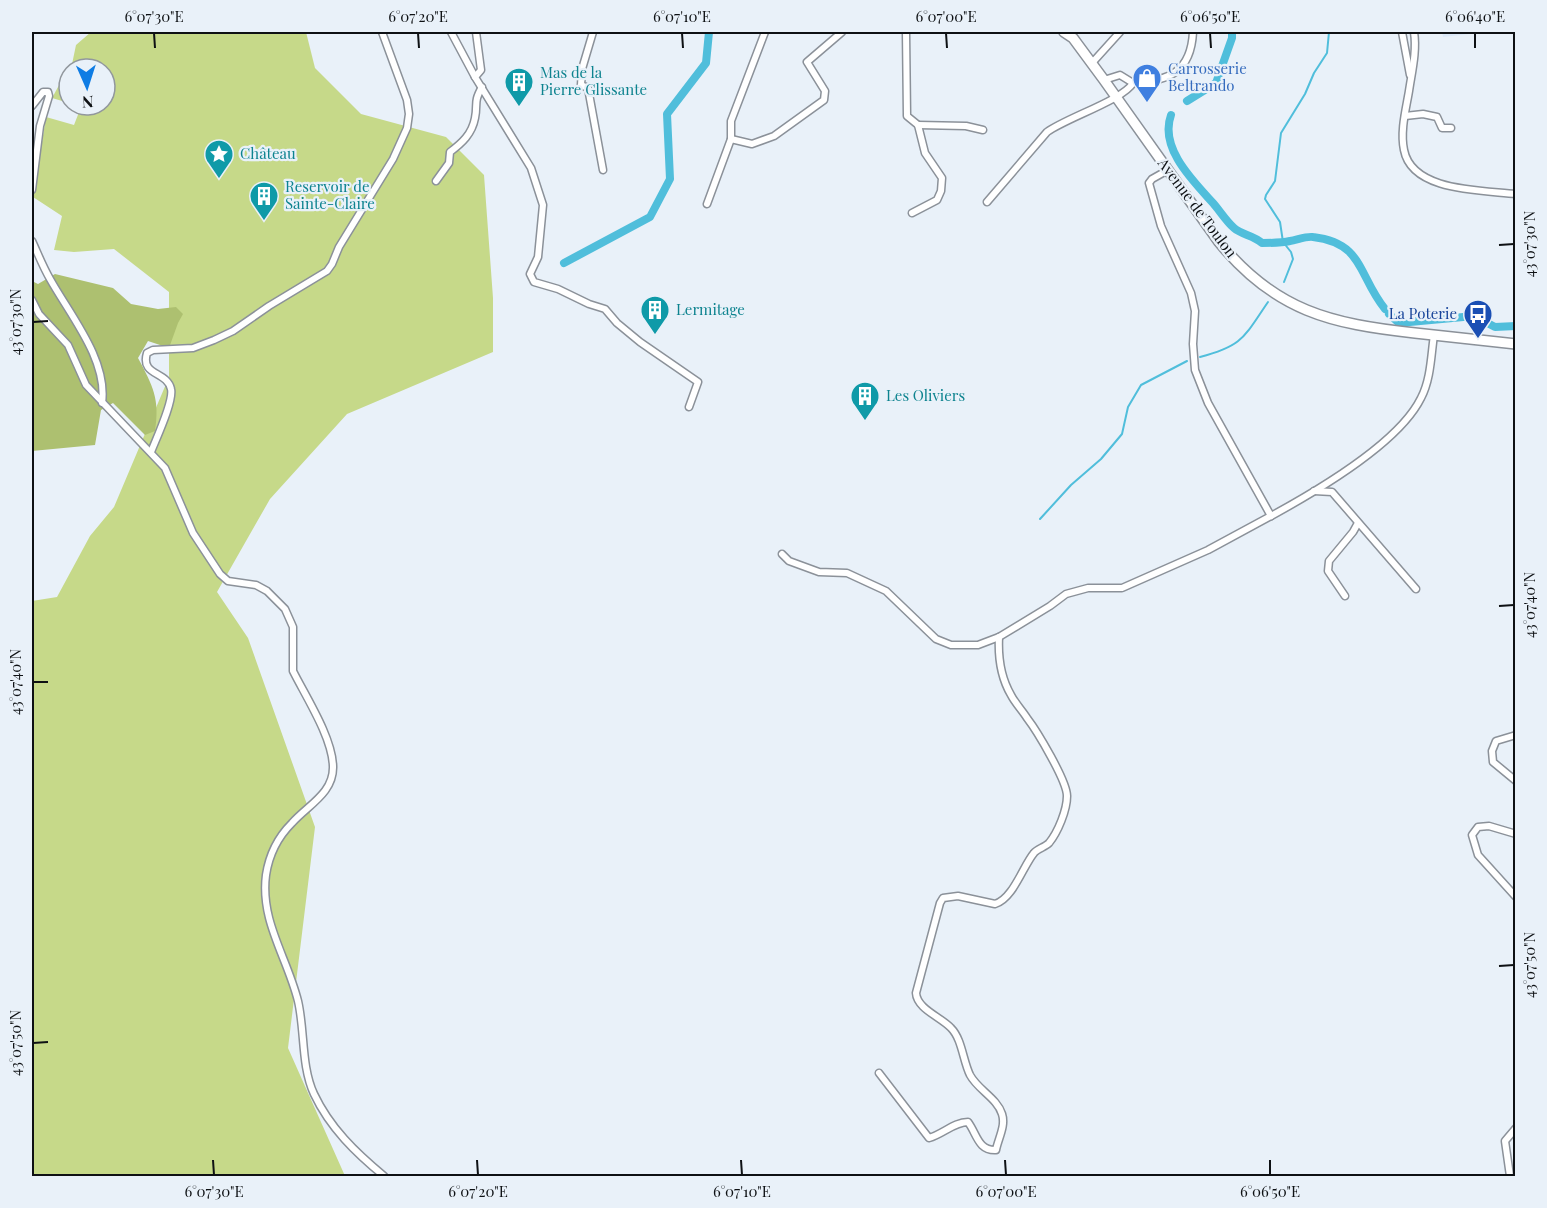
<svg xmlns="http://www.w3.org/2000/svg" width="1547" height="1208" font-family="'Playfair Display',serif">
<rect width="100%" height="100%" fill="#e9f1f9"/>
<!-- built -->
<path fill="#dbe8f7" d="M 1442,32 L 1487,32 L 1443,37 Z"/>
<!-- green -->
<g fill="#c6d989">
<path d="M 91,32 L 306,32 L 315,68 L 361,114 L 446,137 L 484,175 L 493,298 L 493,352 L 347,414 L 270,499 L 217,592 L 248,638 L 315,827 L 288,1048 L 345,1176 L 32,1176 L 32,601 L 57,597 L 90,536 L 114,507 L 169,377 L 169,292 L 114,249 L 74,252 L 54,250 L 62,216 L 33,197 L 46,117 L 74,125 L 81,107 L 76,105 L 105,105 L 105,69 L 71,69 L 76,45 Z"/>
<path d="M 69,72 L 69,103 L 52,98 L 64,76 Z"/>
</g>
<!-- forest -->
<path fill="#adc070" d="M 55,274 L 113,288 L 131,304 L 158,309 L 176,307 L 183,314 L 178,323 L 169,348 L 148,341 L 138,358 C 153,386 160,399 155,431 L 145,435 L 113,403 L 101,410 L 95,445 L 32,451 L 32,281 L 38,284 Z"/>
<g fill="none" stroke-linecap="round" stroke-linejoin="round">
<!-- stream -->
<g stroke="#50bedb" stroke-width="2">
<path d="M 1284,282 L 1293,259 L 1291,252 L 1283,242 L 1280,222 L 1265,199 L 1266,195 L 1275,181 L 1281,133 L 1305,94 L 1314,73 L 1327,53 L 1329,32"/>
<path d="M 1200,357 C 1243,346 1244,337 1268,302"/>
<path d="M 1040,519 L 1071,485 L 1101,459 L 1122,434 L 1128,407 L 1141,385 L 1187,361"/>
</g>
<!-- canal -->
<g stroke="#50bedb" stroke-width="8">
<path d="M 1187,101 L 1216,83 L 1232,38 L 1232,32"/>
<path d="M 1171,115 C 1159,148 1193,181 1213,203 C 1220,211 1226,221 1234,228 C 1242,235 1253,235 1262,243 C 1272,243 1281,243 1290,241 C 1297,240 1306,236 1313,237 C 1364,243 1358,276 1385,309"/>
<path d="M 564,263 L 650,217 L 670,179 L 667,114 L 706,63 L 709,32"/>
<path d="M 1389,314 L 1399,323 L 1474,316 L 1495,327 L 1516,326"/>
</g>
<!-- street casing -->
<g stroke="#8b9199" stroke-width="9">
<g id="street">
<path d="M 451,32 L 475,77"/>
<path d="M 476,32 L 481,70 L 475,77 L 531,168 L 543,205 L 538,257 L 530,274 L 534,282 L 558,289 L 589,304 L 605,309 L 617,323 L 640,342 L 698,382 L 689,407"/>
<path d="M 593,32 L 582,69 L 581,85 L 588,88 L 603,170"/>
<path d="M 906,32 L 907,116 L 918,125 L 925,153 L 942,178 L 941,191 L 937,200 L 912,213"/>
<path d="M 1402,32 L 1410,75"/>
<path d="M 1414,32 C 1417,51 1412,71 1409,91 C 1406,109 1400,131 1404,150 C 1412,192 1482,190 1516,194"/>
<path d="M 1092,63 L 1120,32"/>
<path d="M 1104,80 L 1120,75 L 1133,83"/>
<path d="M 1133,83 C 1169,81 1191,72 1193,32"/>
<path d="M 32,106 L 43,92 L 48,92 L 49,96 L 40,126 L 32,190"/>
<path d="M 1405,116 L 1423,114 L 1437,117 L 1442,128 L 1451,128"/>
<path d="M 918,125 L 966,126 L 983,130"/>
<path d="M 731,139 L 752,144 L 774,136 L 824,100 L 825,91 L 807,62 L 842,32"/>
<path d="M 436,181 L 449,163 L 450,152 C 462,143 472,134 475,118 C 478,103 473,103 482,87"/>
<path d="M 987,202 L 1047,132 C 1066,118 1123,100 1133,83"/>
<path d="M 707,204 L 731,139 L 731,121 L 765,32"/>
<path d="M 32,241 C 38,254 43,267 50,279 C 70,315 108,360 102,403"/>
<path d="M 32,300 L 39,314 L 68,345 L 86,385 L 165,468 L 193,533 L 220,574 L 228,581 L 256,585 L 267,591 L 285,609 L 293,627 L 293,671 C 306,697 332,737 333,766 C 334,793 308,805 292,823 C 278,837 269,855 266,875 C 260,921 287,957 298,1001 C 305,1031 301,1066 314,1094 C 330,1128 356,1153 384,1176"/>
<path d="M 151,452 C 156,439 174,401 171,389 C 167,371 140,376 147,353 L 153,350 L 193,348 L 214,340 L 233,331 L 269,306 L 327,271 L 332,264 L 339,247 L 393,159 L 407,128 L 409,114 L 407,100 L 382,32"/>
<path d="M 1314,491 L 1332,492 L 1416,589"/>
<path d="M 1271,516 C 1315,492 1399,443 1421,398 C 1431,379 1431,355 1434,335"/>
<path d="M 782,554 L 789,561 L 819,572 L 847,573 L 886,591 L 936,639 L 951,645 L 978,645 L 999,637 L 1050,606 L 1066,594 L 1088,588 L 1122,588 L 1208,550 L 1271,516 L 1208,403 L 1195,370 L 1193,344 L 1195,311 L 1191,293 L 1161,226 L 1149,183 L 1152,179 L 1168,170"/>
<path d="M 1345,596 L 1328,571 L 1329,561 L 1353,532 L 1358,523"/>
<path d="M 1516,735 L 1496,741 L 1492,751 L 1493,762 L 1516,781"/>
<path d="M 1516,834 L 1489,826 L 1478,827 L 1472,835 L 1478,855 L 1516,897"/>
<path d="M 879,1073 L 929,1138 C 943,1134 954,1122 968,1122 C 977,1134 978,1151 996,1150 C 998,1139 1006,1126 1002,1114 C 997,1098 978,1090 970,1075 C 963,1061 962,1039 951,1028 C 941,1017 917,1009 916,993 L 940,903 L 943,898 L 958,896 L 995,904 C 1013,899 1023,866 1034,853 C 1037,849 1045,847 1049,843 C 1058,832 1067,810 1067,796 C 1067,781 1037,731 1027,718 C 1022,710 1015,703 1011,695 C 1001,678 998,657 999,637"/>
<path d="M 1510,1176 L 1505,1141 L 1516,1128"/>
</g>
</g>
<!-- primary casing -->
<g stroke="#8b9199" stroke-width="12">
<path id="primary" d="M 1064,32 L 1073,38 L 1104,80 L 1219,242 C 1275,311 1331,324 1415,333 C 1449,337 1482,340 1516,344"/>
</g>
<!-- street -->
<use href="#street" stroke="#fff" stroke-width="6"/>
<!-- primary -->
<use href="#primary" stroke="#fff" stroke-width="9"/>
</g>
<!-- ticks -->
<path fill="none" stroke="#0e1114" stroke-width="2" d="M 154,33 L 155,48M 418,33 L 419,48M 682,33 L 683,48M 946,33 L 947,48M 1210,33 L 1211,48M 1475,33 L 1475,48M 1499,245 L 1514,244M 33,322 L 48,321M 1499,606 L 1514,605M 33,682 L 48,682M 1499,966 L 1514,965M 33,1043 L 48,1042M 213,1160 L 214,1175M 477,1160 L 478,1175M 741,1160 L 742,1175M 1005,1160 L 1006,1175M 1270,1160 L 1270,1175"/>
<!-- icons -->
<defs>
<g id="shop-pin" transform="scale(1.5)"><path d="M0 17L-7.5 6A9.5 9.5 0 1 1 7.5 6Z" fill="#3f7fe0" stroke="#e9f1f9"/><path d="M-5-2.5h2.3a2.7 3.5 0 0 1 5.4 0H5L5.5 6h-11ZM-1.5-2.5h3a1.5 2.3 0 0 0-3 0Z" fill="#fff"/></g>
<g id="building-pin" transform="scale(1.5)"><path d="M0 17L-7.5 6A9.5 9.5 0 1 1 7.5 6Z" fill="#0f9aa8" stroke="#e9f1f9"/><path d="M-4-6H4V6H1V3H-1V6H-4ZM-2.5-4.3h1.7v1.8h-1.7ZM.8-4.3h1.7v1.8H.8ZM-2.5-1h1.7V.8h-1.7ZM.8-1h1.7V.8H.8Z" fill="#fff"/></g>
<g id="sight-pin" transform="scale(1.5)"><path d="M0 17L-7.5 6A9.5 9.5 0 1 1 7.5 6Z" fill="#0f9aa8" stroke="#e9f1f9"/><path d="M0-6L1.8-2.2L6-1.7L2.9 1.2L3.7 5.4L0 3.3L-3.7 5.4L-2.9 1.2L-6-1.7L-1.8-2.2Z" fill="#fff"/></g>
<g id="bus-pin" transform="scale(1.5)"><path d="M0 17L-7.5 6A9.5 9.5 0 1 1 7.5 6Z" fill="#1a4fb4" stroke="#e9f1f9"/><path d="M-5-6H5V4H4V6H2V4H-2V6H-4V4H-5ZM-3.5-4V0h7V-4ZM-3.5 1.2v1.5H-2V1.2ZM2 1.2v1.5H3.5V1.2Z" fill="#fff"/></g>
</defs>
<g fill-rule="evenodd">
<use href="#shop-pin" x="1147" y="78"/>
<use href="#building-pin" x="519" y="82"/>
<use href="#sight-pin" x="219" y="154"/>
<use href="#building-pin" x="264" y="196"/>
<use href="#building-pin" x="655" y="310"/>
<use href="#bus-pin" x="1478" y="314"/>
<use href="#building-pin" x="865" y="396"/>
</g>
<g text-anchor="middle" stroke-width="4.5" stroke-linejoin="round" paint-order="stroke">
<!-- shop labels -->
<g font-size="15" fill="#366cbe" stroke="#e9f1f9" text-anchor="start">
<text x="1168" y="74">Carrosserie<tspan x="1168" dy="17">Beltrando</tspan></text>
</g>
<!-- culture labels -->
<g font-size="15" fill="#0d838f" stroke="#e9f1f9" text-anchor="start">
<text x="540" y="78">Mas de la<tspan x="540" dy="17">Pierre Glissante</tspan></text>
<text x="240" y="159">Château</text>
<text x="285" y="192">Reservoir de<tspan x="285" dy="17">Sainte-Claire</tspan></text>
<text x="676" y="315">Lermitage</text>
<text x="886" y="401">Les Oliviers</text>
</g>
<!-- street labels -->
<g font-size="15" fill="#0e1114" stroke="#e9f1f9">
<text transform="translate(1197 208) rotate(53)" y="5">Avenue de Toulon</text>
</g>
<!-- transit labels -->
<g font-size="15" fill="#164399" stroke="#e9f1f9" text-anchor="end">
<text x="1457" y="319">La Poterie</text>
</g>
</g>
<!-- border -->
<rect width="1547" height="1208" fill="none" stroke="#e9f1f9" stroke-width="66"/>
<!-- north arrow -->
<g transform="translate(87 87) rotate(177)"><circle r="28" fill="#e9f1f9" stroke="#91979d" stroke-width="1.5"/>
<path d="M0-4.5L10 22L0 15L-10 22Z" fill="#0e7ce4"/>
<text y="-9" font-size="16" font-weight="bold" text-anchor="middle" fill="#0e1114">N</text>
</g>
<rect x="33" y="33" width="1481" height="1142" fill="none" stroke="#0e1114" stroke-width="2"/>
<g font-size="15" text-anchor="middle" fill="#0e1114">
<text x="154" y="22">6°07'30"E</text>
<text x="418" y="22">6°07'20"E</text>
<text x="682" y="22">6°07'10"E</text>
<text x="946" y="22">6°07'00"E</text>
<text x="1210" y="22">6°06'50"E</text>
<text x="1475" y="22">6°06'40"E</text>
<text transform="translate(1530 244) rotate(-90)" y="5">43°07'30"N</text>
<text transform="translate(16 322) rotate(-90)" y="5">43°07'30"N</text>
<text transform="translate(1530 605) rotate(-90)" y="5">43°07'40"N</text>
<text transform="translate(16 682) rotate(-90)" y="5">43°07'40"N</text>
<text transform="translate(1530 965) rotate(-90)" y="5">43°07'50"N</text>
<text transform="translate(16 1043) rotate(-90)" y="5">43°07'50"N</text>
<text x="214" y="1197">6°07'30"E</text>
<text x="478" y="1197">6°07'20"E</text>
<text x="742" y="1197">6°07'10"E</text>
<text x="1006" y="1197">6°07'00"E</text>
<text x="1270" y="1197">6°06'50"E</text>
</g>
</svg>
